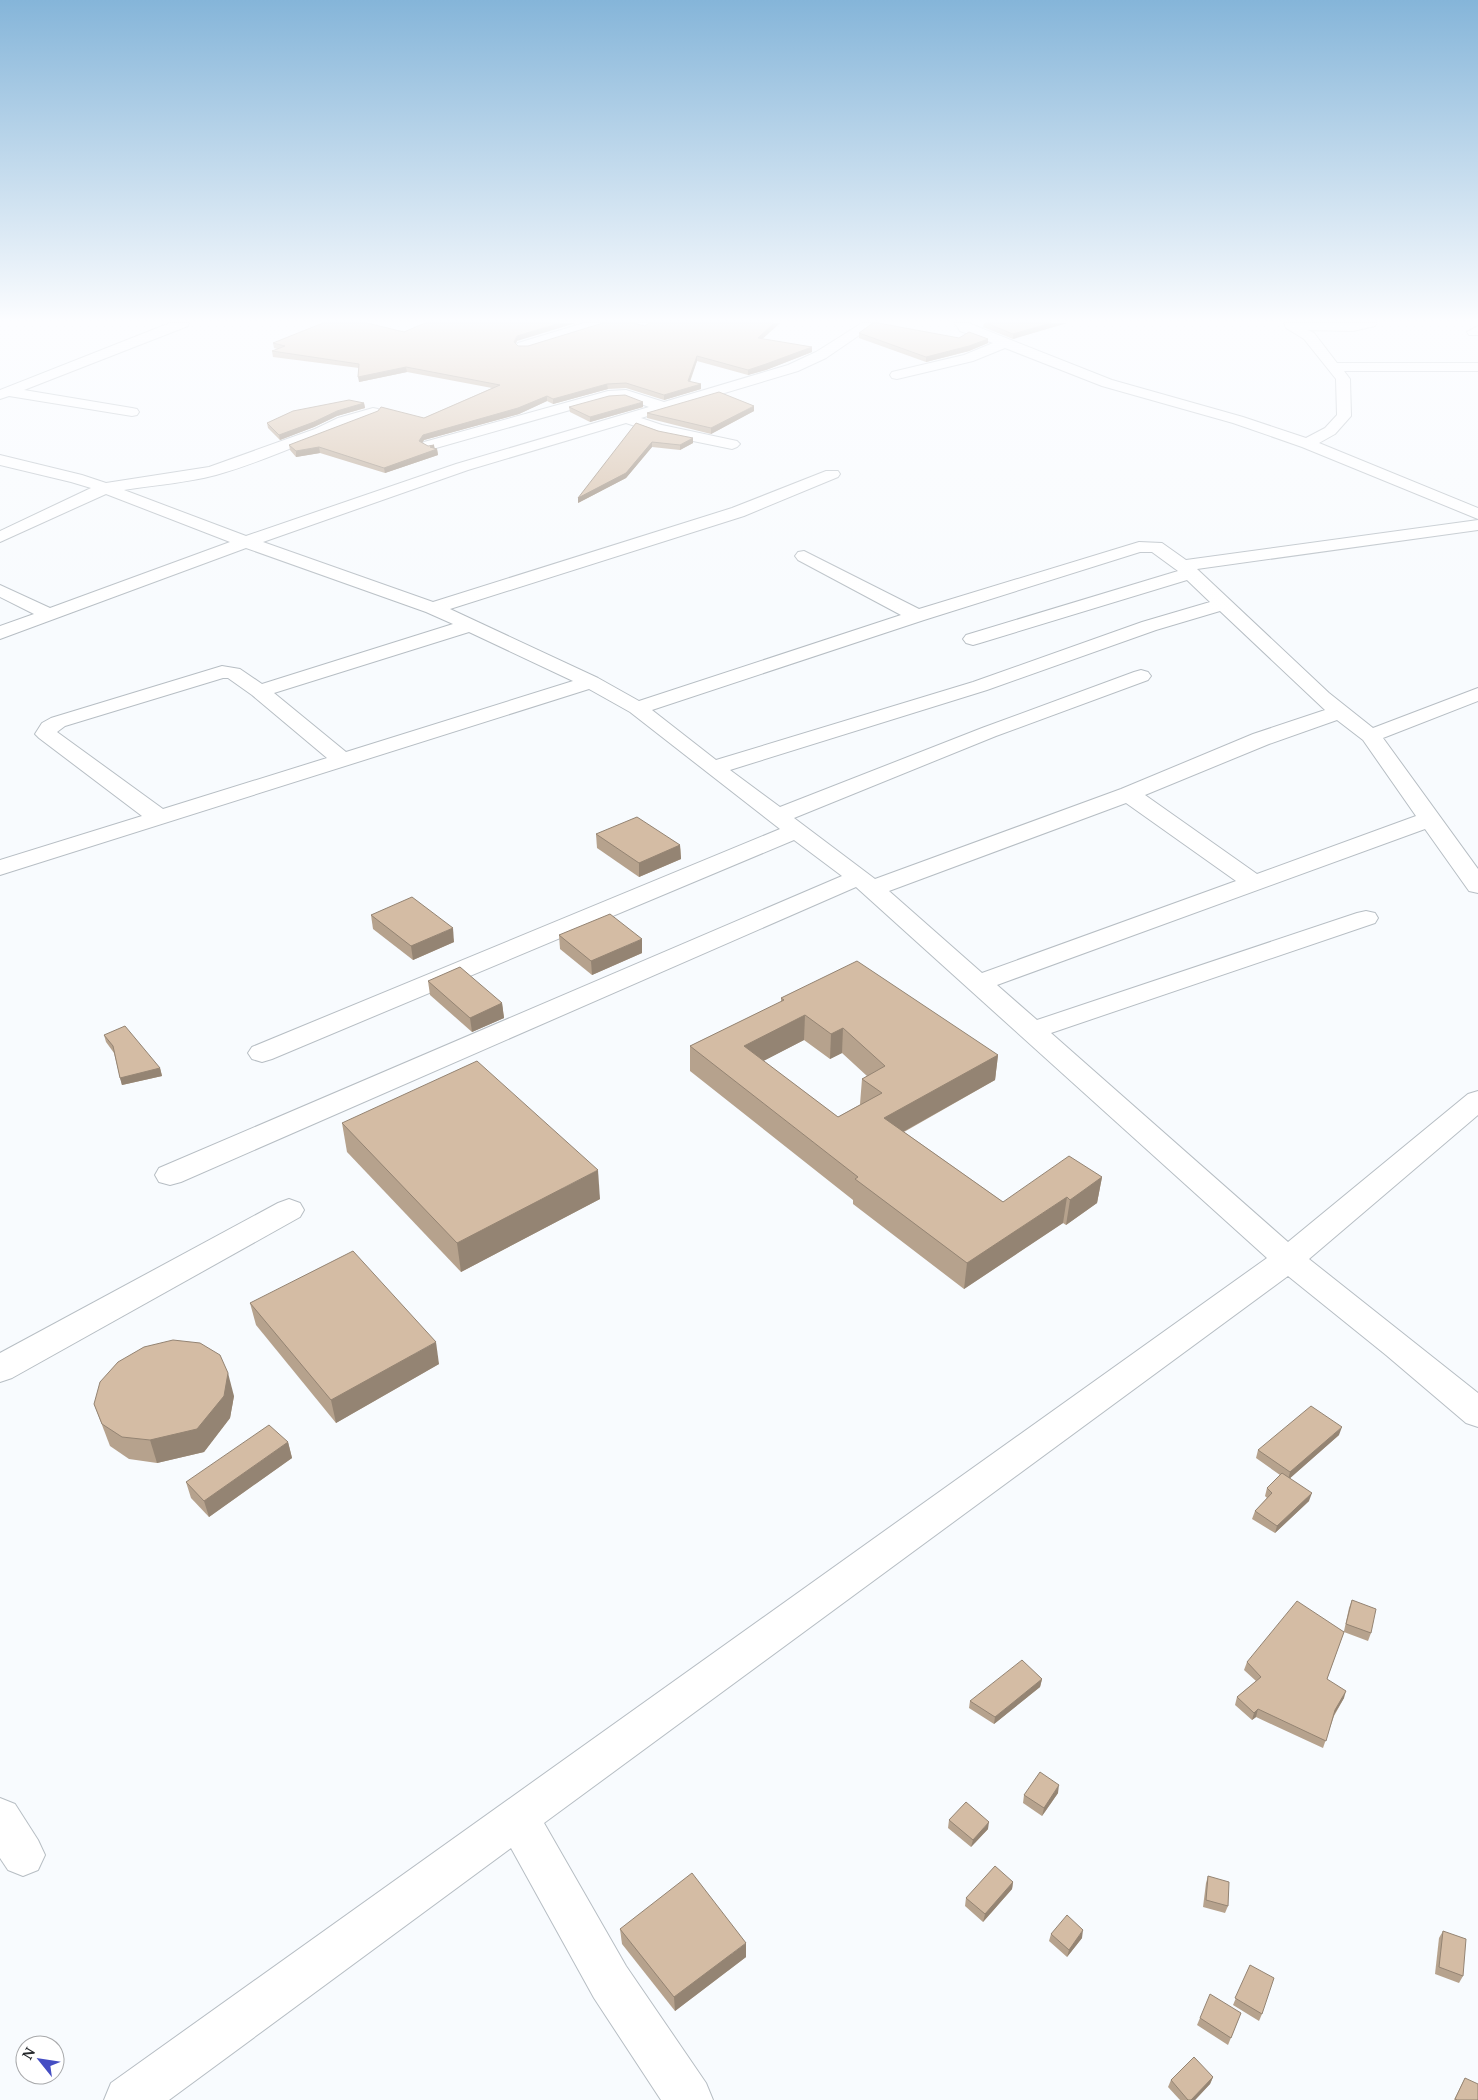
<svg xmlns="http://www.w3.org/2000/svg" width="1478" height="2100" font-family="'Noto Serif',serif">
<rect width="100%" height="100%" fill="#f8fbfe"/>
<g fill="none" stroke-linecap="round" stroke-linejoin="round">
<!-- minor casing -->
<g stroke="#b7bec4" stroke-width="2">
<g id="minor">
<path d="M 170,323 L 189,323 L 188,326 L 24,390 L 132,408 L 137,409 L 139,412 L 137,415 L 132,416 L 9,396 L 0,399 L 0,390 Z"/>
<path d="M 584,323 L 605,323 L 604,326 L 528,349 L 518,349 L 516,346 L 518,343 Z"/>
<path d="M 630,323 L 651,323 L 652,325 L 646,329 L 631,326 Z"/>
<path d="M 862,323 L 877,323 L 826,358 L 798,371 L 641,418 L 662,425 L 737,441 L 740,444 L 737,447 L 732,449 L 659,434 L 626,423 L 468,470 L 263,542 L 433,602 L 732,508 L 826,471 L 838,471 L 840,474 L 838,477 L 744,516 L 450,609 L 598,678 L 639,701 L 901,615 L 798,560 L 795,556 L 798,552 L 804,551 L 919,609 L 1139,542 L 1162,543 L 1186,560 L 1478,520 L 1478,530 L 1197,569 L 1329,693 L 1373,728 L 1478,688 L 1478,701 L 1383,738 L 1478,869 L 1478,893 L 1469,891 L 1425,829 L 997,985 L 1037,1020 L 1357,913 L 1366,911 L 1375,913 L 1378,918 L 1375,923 L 1051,1033 L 1288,1242 L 1468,1094 L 1478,1091 L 1478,1115 L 1309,1259 L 1478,1393 L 1478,1427 L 1466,1423 L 1386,1355 L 1288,1276 L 544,1823 L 626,1966 L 706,2083 L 713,2100 L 661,2100 L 594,1998 L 511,1848 L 169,2100 L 104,2100 L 111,2083 L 1267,1258 L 856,887 L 181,1182 L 170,1185 L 159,1182 L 155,1175 L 159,1168 L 842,876 L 794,840 L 272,1059 L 262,1062 L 252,1059 L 248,1053 L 252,1047 L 780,829 L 630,712 L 589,689 L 0,875 L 0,860 L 142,816 L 39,738 L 35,734 L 42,723 L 51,718 L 222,666 L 240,669 L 262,684 L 453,624 L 426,612 L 246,548 L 0,639 L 0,626 L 34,614 L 0,597 L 0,585 L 50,608 L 230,542 L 106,494 L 0,542 L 0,531 L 91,488 L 71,482 L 0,465 L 0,455 L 82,475 L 106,483 L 209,467 L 315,429 L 338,418 L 373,408 L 378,409 L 380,412 L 378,415 C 323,432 271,460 216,475 C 186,483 154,485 124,490 L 246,536 L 456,464 L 649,407 L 625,398 L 609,399 L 429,450 L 424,448 L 421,445 L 424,442 L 608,391 L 626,390 L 664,402 L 788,365 L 816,352 ZM 1140,552 L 1152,552 L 1178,571 L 966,635 L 963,639 L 966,643 L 973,645 L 980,643 L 1187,580 L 1210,602 L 1142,622 L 973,682 L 716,760 L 652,710 L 924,620 ZM 1220,611 L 1325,710 L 1253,734 L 1121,789 L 875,879 L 794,818 L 996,736 L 1148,680 L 1151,676 L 1148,672 L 1141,670 L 1134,672 L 982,728 L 780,807 L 730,770 L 987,690 L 1156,630 ZM 469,632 L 573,681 L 346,752 L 274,693 ZM 223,678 L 228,678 L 252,695 L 327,758 L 163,809 L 57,732 L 65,726 ZM 1337,720 L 1363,740 L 1416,816 L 1257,874 L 1145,795 L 1269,744 ZM 1126,803 L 1236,881 L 982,973 L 889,891 Z"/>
<path d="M 955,323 L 968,323 L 1112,380 L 1243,417 L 1306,438 L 1325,428 L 1337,415 L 1336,379 L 1304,339 L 1286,328 L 1284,323 L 1376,323 L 1375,326 L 1353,331 L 1308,330 L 1314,333 L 1337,363 L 1478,363 L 1478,371 L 1344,371 L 1350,379 L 1351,416 L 1335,434 L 1319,443 L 1478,508 L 1478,519 L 1302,447 L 1233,423 L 1102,386 L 1005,348 L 973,361 L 897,379 L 892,378 L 890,375 L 892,372 L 964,355 L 993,343 L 960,331 Z"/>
<path d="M 1478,326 L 1478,335 L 1469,335 L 1467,332 Z"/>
<path d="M 289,1199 L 300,1203 L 304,1210 L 300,1217 L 12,1378 L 0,1382 L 0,1353 L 278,1203 Z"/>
<path d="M 0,1798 L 15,1804 L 38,1840 L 45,1855 L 38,1870 L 23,1876 L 8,1870 L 0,1858 Z"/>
</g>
</g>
<!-- minor -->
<use href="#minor" fill="#fff" fill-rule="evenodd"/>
</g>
<!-- wall -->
<g fill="#b6a28d" fill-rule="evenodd">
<path d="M 649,323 L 780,323 L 762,339 L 812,352 L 766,370 L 748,375 L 697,361 L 690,382 L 701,389 L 664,400 L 626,388 L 608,389 L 553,404 L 547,401 L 519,414 L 424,440 L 422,443 L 428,446 L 437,449 L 438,455 L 385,473 L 320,453 L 296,457 L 290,450 L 289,445 L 424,418 L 492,388 L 407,372 L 359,382 L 359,368 L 273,357 L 272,351 L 278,349 L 274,348 L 273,343 L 404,332 L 517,341 L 516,344 L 518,346 L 528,346 L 645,326 Z"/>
<path d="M 984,323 L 1067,323 L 1013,339 L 983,327 Z"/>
<path d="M 859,333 L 959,338 L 988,343 L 969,351 L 926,362 L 859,338 Z"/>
<path d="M 364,403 L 365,408 L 337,416 L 314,427 L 280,440 L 268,428 L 267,423 Z"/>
<path d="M 569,407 L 643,407 L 590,422 L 570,412 Z"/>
<path d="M 754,411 L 711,434 L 647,418 L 647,413 Z"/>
<path d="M 636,423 L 693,443 L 680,450 L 652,447 L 626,478 L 578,503 Z"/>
<path d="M 596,834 L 680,845 L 681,859 L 639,877 L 597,848 Z"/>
<path d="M 371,915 L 454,942 L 413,960 L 373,929 Z"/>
<path d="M 559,935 L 642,953 L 592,975 L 560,949 Z"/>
<path d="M 428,981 L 502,1003 L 504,1018 L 472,1032 L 430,995 Z"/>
<path d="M 781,998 L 998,1055 L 995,1080 L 904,1132 L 1003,1202 L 1102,1177 L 1097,1203 L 1066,1225 L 1063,1223 L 964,1289 L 853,1204 L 853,1200 L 690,1071 L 690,1046 L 781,1002 ZM 804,1040 L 830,1059 L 842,1053 L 867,1076 L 862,1079 L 860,1104 L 861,1104 L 838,1117 L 763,1061 Z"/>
<path d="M 104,1035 L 160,1068 L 162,1076 L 122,1085 L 114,1053 L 106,1042 Z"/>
<path d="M 342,1123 L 600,1199 L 461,1272 L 347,1152 Z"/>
<path d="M 250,1303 L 439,1364 L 336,1423 L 256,1325 Z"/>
<path d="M 234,1396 L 230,1418 L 204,1452 L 157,1463 L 129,1459 L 110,1446 L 94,1404 Z"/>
<path d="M 1339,1435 L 1290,1478 L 1309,1501 L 1275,1533 L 1252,1519 L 1255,1511 L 1267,1498 L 1265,1496 L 1267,1488 L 1280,1475 L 1256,1458 L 1258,1450 Z"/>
<path d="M 288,1442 L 292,1458 L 209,1517 L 191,1498 L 186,1482 Z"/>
<path d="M 1352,1600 L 1371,1633 L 1368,1641 L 1344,1632 L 1327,1679 L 1344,1698 L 1334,1716 L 1323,1748 L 1256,1717 L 1252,1720 L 1235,1705 L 1237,1697 L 1256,1681 L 1244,1670 L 1247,1662 L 1344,1631 L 1349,1608 Z"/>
<path d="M 1042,1679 L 1040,1687 L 994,1724 L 969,1708 L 970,1701 Z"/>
<path d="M 1058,1793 L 1042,1816 L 1023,1803 L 1024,1795 Z"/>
<path d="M 949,1820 L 988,1829 L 971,1847 L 948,1828 Z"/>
<path d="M 1208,1876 L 1228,1906 L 1225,1913 L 1203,1907 L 1206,1883 Z"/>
<path d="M 1013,1882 L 1012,1889 L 983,1922 L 965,1906 L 966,1898 Z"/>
<path d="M 620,1929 L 746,1957 L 675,2011 L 622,1944 Z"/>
<path d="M 1443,1931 L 1463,1976 L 1459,1983 L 1435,1974 L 1439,1938 Z"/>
<path d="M 1051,1934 L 1082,1938 L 1067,1957 L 1049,1941 Z"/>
<path d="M 1250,1965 L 1262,2014 L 1259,2021 L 1233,2005 Z"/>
<path d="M 1241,2013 L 1228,2045 L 1197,2025 L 1200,2018 Z"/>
<path d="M 1213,2077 L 1210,2084 L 1195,2100 L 1180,2100 L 1168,2087 L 1171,2080 Z"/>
<path d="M 1465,2078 L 1478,2100 L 1454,2100 Z"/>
</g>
<!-- shaded-wall -->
<g fill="#948473">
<path d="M 560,323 L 576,323 L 517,341 L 514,347 L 514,342 L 517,336 Z"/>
<path d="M 774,323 L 780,323 L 758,343 L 758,338 Z"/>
<path d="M 1051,323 L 1067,323 L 1013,339 L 1013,334 Z"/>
<path d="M 988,339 L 988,343 L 969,351 L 926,362 L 926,357 Z"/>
<path d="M 812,347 L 812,352 L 766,370 L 748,375 L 748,370 Z"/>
<path d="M 697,356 L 697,361 L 688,386 L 688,381 Z"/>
<path d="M 406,367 L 407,372 L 359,382 L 358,377 Z"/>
<path d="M 607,384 L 608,389 L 553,404 L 553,399 Z"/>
<path d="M 701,384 L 701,389 L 664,400 L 664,395 Z"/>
<path d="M 547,396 L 547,401 L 519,414 L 424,440 L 420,446 L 419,441 L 423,435 Z"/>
<path d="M 643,402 L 643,407 L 590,422 L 590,417 Z"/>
<path d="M 364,403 L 365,408 L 337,416 L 314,427 L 280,440 L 279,435 L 337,411 Z"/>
<path d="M 754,406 L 754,411 L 711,434 L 711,428 Z"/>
<path d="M 693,438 L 693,443 L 680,450 L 680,445 Z"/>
<path d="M 652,442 L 652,447 L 626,478 L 578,503 L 578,498 Z"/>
<path d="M 434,445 L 435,450 L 437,449 L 438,455 L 385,473 L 384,468 Z"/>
<path d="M 319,447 L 320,453 L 296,457 L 296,451 Z"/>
<path d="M 680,845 L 681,859 L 639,877 L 639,863 Z"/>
<path d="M 453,928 L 454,942 L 413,960 L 411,946 Z"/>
<path d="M 642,939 L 642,953 L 592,975 L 591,961 Z"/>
<path d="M 502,1003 L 504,1018 L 472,1032 L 470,1018 Z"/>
<path d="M 805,1015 L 804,1040 L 744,1071 L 744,1046 Z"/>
<path d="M 843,1028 L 842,1053 L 830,1059 L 831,1034 Z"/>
<path d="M 998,1055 L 995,1080 L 883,1143 L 884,1118 Z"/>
<path d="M 160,1068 L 162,1076 L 122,1085 L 120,1078 Z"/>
<path d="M 598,1170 L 600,1199 L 461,1272 L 457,1243 Z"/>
<path d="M 1102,1177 L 1097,1203 L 1066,1225 L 1070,1200 Z"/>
<path d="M 1067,1197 L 1063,1223 L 964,1289 L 967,1263 Z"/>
<path d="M 436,1342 L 439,1364 L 336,1423 L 331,1400 Z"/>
<path d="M 228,1373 L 234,1396 L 230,1418 L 204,1452 L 157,1463 L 150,1440 Z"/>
<path d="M 1342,1427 L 1339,1435 L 1288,1480 L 1290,1472 Z"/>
<path d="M 288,1442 L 292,1458 L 209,1517 L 204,1501 Z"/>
<path d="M 1312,1493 L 1309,1501 L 1275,1533 L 1277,1526 Z"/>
<path d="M 1042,1679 L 1040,1687 L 994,1724 L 995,1717 Z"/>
<path d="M 1346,1691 L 1344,1698 L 1332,1718 L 1335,1710 Z"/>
<path d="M 1258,1709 L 1256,1717 L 1252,1720 L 1254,1713 Z"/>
<path d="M 1059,1785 L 1058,1793 L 1042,1816 L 1044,1808 Z"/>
<path d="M 989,1822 L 988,1829 L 971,1847 L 973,1840 Z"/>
<path d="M 1013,1882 L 1012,1889 L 983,1922 L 985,1914 Z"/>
<path d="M 1083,1930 L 1082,1938 L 1067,1957 L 1069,1950 Z"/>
<path d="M 746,1943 L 746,1957 L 675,2011 L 674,1997 Z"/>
<path d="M 1213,2077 L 1210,2084 L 1195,2100 L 1191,2100 Z"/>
</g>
<!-- building -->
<g fill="#d4bca4" stroke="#948473" fill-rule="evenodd">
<path d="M 323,323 L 367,323 L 404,332 L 425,323 L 560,323 L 517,336 L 514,342 L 518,346 L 528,346 L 603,323 L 633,323 L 645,326 L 649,323 L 774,323 L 758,338 L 812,347 L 766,364 L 748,370 L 697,356 L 688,381 L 701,384 L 664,395 L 626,383 L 607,384 L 553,399 L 547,396 L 518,408 L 423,435 L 419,441 L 428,446 L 434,445 L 430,447 L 437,449 L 384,468 L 319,447 L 296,451 L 289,445 L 378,411 L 381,407 L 424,418 L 500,385 L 406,367 L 358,377 L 359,364 L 272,351 L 285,346 L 273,343 Z"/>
<path d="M 873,323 L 878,323 L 959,338 L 969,332 L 988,339 L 969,346 L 926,357 L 859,333 Z"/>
<path d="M 986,323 L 1051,323 L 1013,334 Z"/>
<path d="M 719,392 L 754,406 L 711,428 L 647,413 Z"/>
<path d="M 625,395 L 643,402 L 590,417 L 569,407 L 609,396 Z"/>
<path d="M 349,400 L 364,403 L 337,411 L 314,422 L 279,435 L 267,423 L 293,411 Z"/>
<path d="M 636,423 L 658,431 L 693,438 L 680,445 L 652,442 L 626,473 L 578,498 Z"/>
<path d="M 637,817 L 680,845 L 639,863 L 596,834 Z"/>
<path d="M 412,897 L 453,928 L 411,946 L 371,915 Z"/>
<path d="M 610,914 L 642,939 L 591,961 L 559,935 Z"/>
<path d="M 857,961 L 998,1055 L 884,1118 L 1003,1202 L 1069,1156 L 1102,1177 L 1070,1200 L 1067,1197 L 967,1263 L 855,1179 L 858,1177 L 690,1046 L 784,1000 L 781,998 ZM 805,1015 L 831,1034 L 843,1028 L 885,1066 L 862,1079 L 882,1093 L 838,1117 L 744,1046 Z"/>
<path d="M 460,967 L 502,1003 L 470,1018 L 428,981 Z"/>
<path d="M 125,1026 L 160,1068 L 120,1078 L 113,1046 L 104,1035 Z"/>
<path d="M 477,1061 L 598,1170 L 457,1243 L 342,1123 Z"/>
<path d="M 353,1251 L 436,1342 L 331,1400 L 250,1303 Z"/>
<path d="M 173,1340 L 200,1343 L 220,1355 L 228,1373 L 224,1396 L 197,1429 L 150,1440 L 122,1437 L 102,1424 L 94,1404 L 100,1382 L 118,1362 L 144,1347 Z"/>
<path d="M 1311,1406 L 1342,1427 L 1290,1472 L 1258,1450 Z"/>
<path d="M 269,1425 L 288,1442 L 204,1501 L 186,1482 Z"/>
<path d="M 1282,1473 L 1312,1493 L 1277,1526 L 1255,1511 L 1272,1493 L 1267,1488 Z"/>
<path d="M 1352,1600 L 1376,1609 L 1371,1633 L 1346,1624 Z"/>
<path d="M 1297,1601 L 1344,1632 L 1327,1679 L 1346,1691 L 1335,1710 L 1326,1741 L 1258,1709 L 1254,1713 L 1237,1697 L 1261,1677 L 1247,1662 Z"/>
<path d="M 1022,1660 L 1042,1679 L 995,1717 L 970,1701 Z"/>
<path d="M 1040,1772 L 1059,1785 L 1044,1808 L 1024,1795 Z"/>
<path d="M 966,1802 L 989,1822 L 973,1840 L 949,1820 Z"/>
<path d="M 995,1866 L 1013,1882 L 985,1914 L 966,1898 Z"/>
<path d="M 692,1873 L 746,1943 L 674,1997 L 620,1929 Z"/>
<path d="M 1208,1876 L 1229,1882 L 1228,1906 L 1206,1900 Z"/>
<path d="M 1067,1915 L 1083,1930 L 1069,1950 L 1051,1934 Z"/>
<path d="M 1443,1931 L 1466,1939 L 1463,1976 L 1439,1967 Z"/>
<path d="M 1250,1965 L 1274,1978 L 1262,2014 L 1235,1998 Z"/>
<path d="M 1210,1994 L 1241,2013 L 1231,2038 L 1200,2018 Z"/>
<path d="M 1194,2057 L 1213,2077 L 1191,2100 L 1188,2100 L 1171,2080 Z"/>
<path d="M 1465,2078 L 1478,2084 L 1478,2100 L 1457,2100 L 1455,2099 Z"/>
</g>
<!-- sky -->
<linearGradient id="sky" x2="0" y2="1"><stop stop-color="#85b5d9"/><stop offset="0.52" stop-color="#fcfdff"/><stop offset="1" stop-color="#fcfdff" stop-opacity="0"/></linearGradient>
<rect width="1478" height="617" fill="url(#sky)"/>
<!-- north arrow -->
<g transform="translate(40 2060) rotate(300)"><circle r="24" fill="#ffffff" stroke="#a8a9ab"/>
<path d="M0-4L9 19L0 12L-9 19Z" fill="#454ec3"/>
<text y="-8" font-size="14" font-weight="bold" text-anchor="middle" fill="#26292c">N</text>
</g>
</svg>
